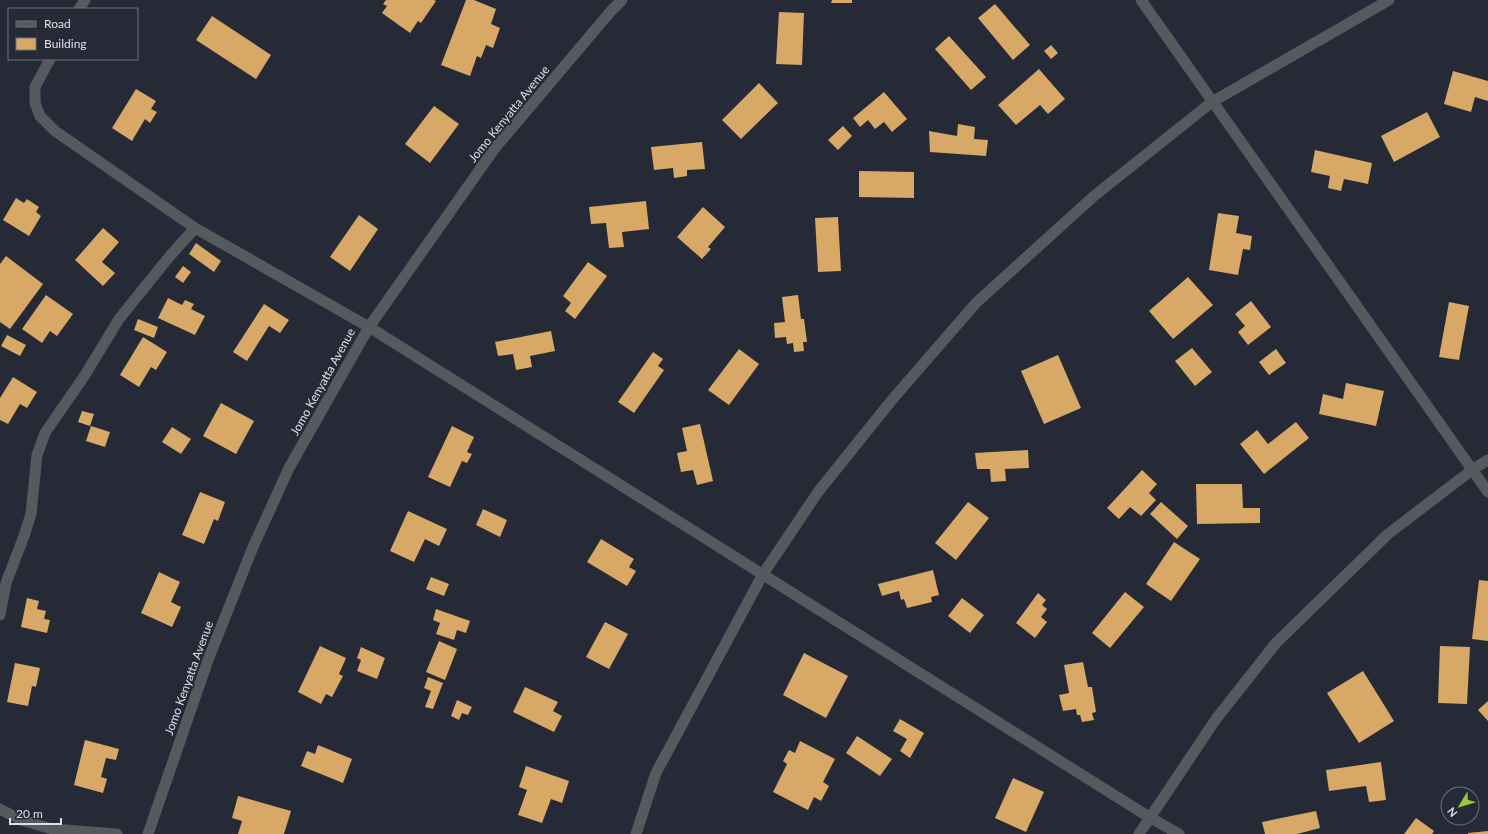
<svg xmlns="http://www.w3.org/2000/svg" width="1488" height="834" font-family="Lato,sans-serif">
<rect width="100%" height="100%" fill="#252a36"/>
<!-- building -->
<g fill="#d7a866">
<path d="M 386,0 L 434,0 L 436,1 L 421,23 L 418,21 L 410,33 L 382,13 L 387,6 L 383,4 Z"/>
<path d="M 466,0 L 474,0 L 496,9 L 491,24 L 500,28 L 493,48 L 486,45 L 481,58 L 477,56 L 470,76 L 441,65 Z"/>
<path d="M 832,0 L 852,0 L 852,3 L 831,3 Z"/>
<path d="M 995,4 L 1030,45 L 1013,60 L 978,18 Z"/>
<path d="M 779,12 L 804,13 L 802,65 L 776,64 Z"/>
<path d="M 212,16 L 271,55 L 256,79 L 196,40 Z"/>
<path d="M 949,36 L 986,77 L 971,90 L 935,49 Z"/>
<path d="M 1051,45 L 1058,53 L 1051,59 L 1044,51 Z"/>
<path d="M 1039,69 L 1065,99 L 1048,114 L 1040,105 L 1016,125 L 998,105 Z"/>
<path d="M 1453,71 L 1488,81 L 1488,101 L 1475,97 L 1471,112 L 1444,104 Z"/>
<path d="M 759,83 L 778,103 L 741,139 L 722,120 Z"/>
<path d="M 136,89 L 156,101 L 151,109 L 157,112 L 150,123 L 145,119 L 132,141 L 112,128 Z"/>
<path d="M 884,92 L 907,119 L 892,132 L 884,122 L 875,129 L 868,120 L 860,127 L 853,118 Z"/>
<path d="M 434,106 L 459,124 L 430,163 L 405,144 Z"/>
<path d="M 1427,112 L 1440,137 L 1394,162 L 1381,136 Z"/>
<path d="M 958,124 L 975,127 L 974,139 L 988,140 L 986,156 L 930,152 L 929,131 L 957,136 Z"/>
<path d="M 843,126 L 852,136 L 838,150 L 828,140 Z"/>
<path d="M 702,142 L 705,169 L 687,170 L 687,176 L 674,178 L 673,168 L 654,170 L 651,147 Z"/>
<path d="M 1315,150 L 1372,163 L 1368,184 L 1344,179 L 1341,191 L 1328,188 L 1330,176 L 1311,172 Z"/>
<path d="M 859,171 L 914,172 L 914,198 L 859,197 Z"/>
<path d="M 16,198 L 24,203 L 27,199 L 39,207 L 36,212 L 41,216 L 29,236 L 3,220 Z"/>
<path d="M 646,201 L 649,229 L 622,232 L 624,247 L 609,248 L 606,223 L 591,224 L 589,207 Z"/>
<path d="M 703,207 L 725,227 L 708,247 L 711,249 L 702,259 L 677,237 Z"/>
<path d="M 1218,213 L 1239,216 L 1236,233 L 1252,236 L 1250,250 L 1243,249 L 1238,275 L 1209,270 Z"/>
<path d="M 359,215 L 378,229 L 350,271 L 330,257 Z"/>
<path d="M 838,217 L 841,271 L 818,272 L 815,218 Z"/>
<path d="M 103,228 L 119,242 L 102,262 L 115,273 L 103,286 L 75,260 Z"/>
<path d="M 196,243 L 221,261 L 214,272 L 189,254 Z"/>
<path d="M 6,256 L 43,284 L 10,329 L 0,322 L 0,264 Z"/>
<path d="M 588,262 L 607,276 L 575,319 L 565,311 L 571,303 L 563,296 Z"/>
<path d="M 183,266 L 191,272 L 183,283 L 175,277 Z"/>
<path d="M 1188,277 L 1213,305 L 1173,339 L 1149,311 Z"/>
<path d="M 46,295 L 73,314 L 57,336 L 50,331 L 42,343 L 22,329 Z"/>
<path d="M 798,295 L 801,319 L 804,319 L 807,342 L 803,342 L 804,351 L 794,352 L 793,343 L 787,344 L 786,337 L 775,338 L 774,323 L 785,322 L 782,297 Z"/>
<path d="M 168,298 L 182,305 L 185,300 L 194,304 L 191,309 L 205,316 L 195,335 L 158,318 Z"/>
<path d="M 1251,301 L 1271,327 L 1248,345 L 1238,332 L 1245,326 L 1235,314 Z"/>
<path d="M 1449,302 L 1469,306 L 1459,360 L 1439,357 Z"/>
<path d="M 264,304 L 289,320 L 280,333 L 269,326 L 247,361 L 233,352 Z"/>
<path d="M 138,319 L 158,327 L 154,338 L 134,330 Z"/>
<path d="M 551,331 L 555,351 L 530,356 L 532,367 L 516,370 L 513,354 L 498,356 L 495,342 Z"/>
<path d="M 7,335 L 26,345 L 20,356 L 1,346 Z"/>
<path d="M 143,337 L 167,352 L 156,370 L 151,367 L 139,387 L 120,375 Z"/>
<path d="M 1192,348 L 1212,372 L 1195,386 L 1175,361 Z"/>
<path d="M 739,349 L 759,364 L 729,405 L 708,390 Z"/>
<path d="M 1276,349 L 1286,363 L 1269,375 L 1259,362 Z"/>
<path d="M 653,352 L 663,359 L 658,366 L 664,370 L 634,413 L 618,402 Z"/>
<path d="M 1058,355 L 1081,408 L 1044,424 L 1021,371 Z"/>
<path d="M 13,377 L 37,392 L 27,408 L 20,404 L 8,424 L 0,420 L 0,398 Z"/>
<path d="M 1346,383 L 1384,391 L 1376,426 L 1319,414 L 1323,394 L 1343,399 Z"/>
<path d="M 221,403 L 254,421 L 236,454 L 203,436 Z"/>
<path d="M 82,411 L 94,414 L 90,426 L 78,422 Z"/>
<path d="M 1296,422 L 1309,438 L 1264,474 L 1240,444 L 1257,430 L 1268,444 Z"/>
<path d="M 700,424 L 713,481 L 697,485 L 693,470 L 681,472 L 677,453 L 687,451 L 682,428 Z"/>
<path d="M 91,426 L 110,432 L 105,447 L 86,441 Z"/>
<path d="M 452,426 L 474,437 L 467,452 L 472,454 L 467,463 L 462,461 L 450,487 L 428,477 Z"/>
<path d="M 172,427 L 191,439 L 181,454 L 162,442 Z"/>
<path d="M 1028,450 L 1029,468 L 1005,469 L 1006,481 L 991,482 L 990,469 L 977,469 L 975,453 Z"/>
<path d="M 1142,470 L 1157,484 L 1149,493 L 1156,500 L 1141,516 L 1130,507 L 1119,519 L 1107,508 Z"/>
<path d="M 1196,484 L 1242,484 L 1243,508 L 1260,508 L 1260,523 L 1197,524 Z"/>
<path d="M 200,492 L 225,502 L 218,521 L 214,519 L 204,544 L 182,535 Z"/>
<path d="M 968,502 L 989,518 L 956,560 L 935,543 Z"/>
<path d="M 1161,502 L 1188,526 L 1177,539 L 1150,514 Z"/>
<path d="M 483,509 L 507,520 L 500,537 L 476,525 Z"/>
<path d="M 408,511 L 447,529 L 439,546 L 425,539 L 414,562 L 390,551 Z"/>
<path d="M 601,539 L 634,559 L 629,567 L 636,571 L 627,586 L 587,562 Z"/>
<path d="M 1174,542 L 1200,559 L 1171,601 L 1146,584 Z"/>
<path d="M 933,570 L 939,595 L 931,597 L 932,602 L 907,608 L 904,599 L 901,600 L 899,591 L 882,596 L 878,584 Z"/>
<path d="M 159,572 L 180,582 L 171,602 L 181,607 L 172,627 L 141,613 Z"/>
<path d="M 431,577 L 449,584 L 444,596 L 426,589 Z"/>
<path d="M 1479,580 L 1488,581 L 1488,641 L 1472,639 Z"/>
<path d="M 1125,592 L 1144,607 L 1110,648 L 1092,633 Z"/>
<path d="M 1038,593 L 1046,600 L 1042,605 L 1047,609 L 1041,617 L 1047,622 L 1035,638 L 1016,623 Z"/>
<path d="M 27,598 L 39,601 L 37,609 L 46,611 L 44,619 L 50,620 L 47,633 L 21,627 Z"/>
<path d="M 962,598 L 984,615 L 970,633 L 948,616 Z"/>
<path d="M 436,609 L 470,621 L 466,633 L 457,630 L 454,640 L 436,634 L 440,623 L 433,620 Z"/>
<path d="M 605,622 L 628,634 L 609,669 L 586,657 Z"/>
<path d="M 439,641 L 457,649 L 445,680 L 426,672 Z"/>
<path d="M 320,646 L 346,658 L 339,674 L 343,676 L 332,697 L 326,694 L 321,704 L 298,692 Z"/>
<path d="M 1440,646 L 1470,647 L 1467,704 L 1438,703 Z"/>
<path d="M 361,647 L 385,658 L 377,679 L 357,671 L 361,660 L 357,658 Z"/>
<path d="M 804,653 L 848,676 L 826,718 L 783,695 Z"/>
<path d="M 1083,662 L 1088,687 L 1092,687 L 1096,712 L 1092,713 L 1094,720 L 1082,722 L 1080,715 L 1077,715 L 1076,709 L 1063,711 L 1059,695 L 1069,693 L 1064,665 Z"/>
<path d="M 15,663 L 40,668 L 36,687 L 32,686 L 28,706 L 7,702 Z"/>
<path d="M 1363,671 L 1394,721 L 1359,743 L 1327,693 Z"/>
<path d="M 428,677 L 443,683 L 433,709 L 425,707 L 431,691 L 424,688 Z"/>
<path d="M 525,687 L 558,702 L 553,711 L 562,716 L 554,732 L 513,712 Z"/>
<path d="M 457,700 L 472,707 L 468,715 L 462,713 L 459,720 L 451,716 Z"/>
<path d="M 1488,701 L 1488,721 L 1478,710 Z"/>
<path d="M 900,719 L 924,733 L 910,758 L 900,751 L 907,739 L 893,731 Z"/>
<path d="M 857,736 L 892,759 L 880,776 L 846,753 Z"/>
<path d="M 85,740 L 119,749 L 116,760 L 106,758 L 101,777 L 107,779 L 103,793 L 74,785 Z"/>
<path d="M 800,741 L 835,759 L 823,782 L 829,786 L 821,801 L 814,797 L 808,810 L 773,792 L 787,764 L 783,761 L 789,750 L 795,753 Z"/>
<path d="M 318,745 L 352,759 L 343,783 L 301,766 L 307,751 L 315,754 Z"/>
<path d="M 1381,762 L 1386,800 L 1369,802 L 1366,786 L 1329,791 L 1326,770 Z"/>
<path d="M 526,766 L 569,781 L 562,803 L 551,799 L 542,823 L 518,815 L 527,790 L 519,787 Z"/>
<path d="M 1013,778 L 1044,792 L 1026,832 L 995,818 Z"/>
<path d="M 238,796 L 291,811 L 284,834 L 238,834 L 242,821 L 232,818 Z"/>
<path d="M 1316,811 L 1320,828 L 1297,834 L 1265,834 L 1262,822 Z"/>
<path d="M 1416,818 L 1434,831 L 1432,834 L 1404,834 Z"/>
<path d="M 1488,831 L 1488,834 L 1468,834 L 1468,833 Z"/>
</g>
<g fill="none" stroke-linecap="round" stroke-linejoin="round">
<!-- minor -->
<g stroke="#555a5f" stroke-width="11">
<path d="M 1141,0 L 1488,492"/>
<path d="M 79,9 L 85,0"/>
<path d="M 50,59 L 35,87 L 35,103 L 40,116 L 55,131 L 195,228 L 369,327 L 1149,817 L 1179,834"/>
<path d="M 0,615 L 6,583 L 24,536 L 31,514 L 37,455 L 45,433 L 85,375 L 119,319 L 169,257 L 195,228"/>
<path d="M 0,809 L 21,820 L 52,829 L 117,834"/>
<path d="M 148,834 L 208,660 L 253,547 L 289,468 L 369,327 L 495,148 L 611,11 L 622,0"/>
<path d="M 636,834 L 656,773 L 763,574 L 818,492 L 891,401 L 976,303 L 1094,196 L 1212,102 L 1389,0"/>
<path d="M 1139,834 L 1216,719 L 1276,643 L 1388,534 L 1472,470 L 1488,460"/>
</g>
</g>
<g text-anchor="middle" stroke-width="4" stroke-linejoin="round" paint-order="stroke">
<!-- street labels -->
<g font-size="12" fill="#dde0e8" stroke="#252a36">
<text transform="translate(509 114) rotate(-51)" y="4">Jomo Kenyatta Avenue</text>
<text transform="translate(323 382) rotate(-61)" y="4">Jomo Kenyatta Avenue</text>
<text transform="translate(189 678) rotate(-70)" y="4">Jomo Kenyatta Avenue</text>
</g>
</g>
<!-- legend -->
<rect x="8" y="8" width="130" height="52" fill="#252a36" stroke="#6f737d"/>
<rect x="16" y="21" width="20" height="6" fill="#555a5f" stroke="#6f737d"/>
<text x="44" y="28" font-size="12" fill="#dde0e8">Road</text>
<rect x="16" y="38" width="20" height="12" fill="#d7a866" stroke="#6f737d"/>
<text x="44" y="48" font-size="12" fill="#dde0e8">Building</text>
<!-- north arrow -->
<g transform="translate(1460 806) rotate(232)"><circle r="19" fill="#252a36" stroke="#6f737d"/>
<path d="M0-3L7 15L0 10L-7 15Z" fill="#95cc3a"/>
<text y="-6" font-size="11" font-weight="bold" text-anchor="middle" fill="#dde0e8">N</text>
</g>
<!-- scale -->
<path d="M10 818v6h51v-6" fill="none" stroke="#dde0e8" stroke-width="2"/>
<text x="16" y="818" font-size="12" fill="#dde0e8" stroke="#252a36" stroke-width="3" paint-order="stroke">20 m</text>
</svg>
